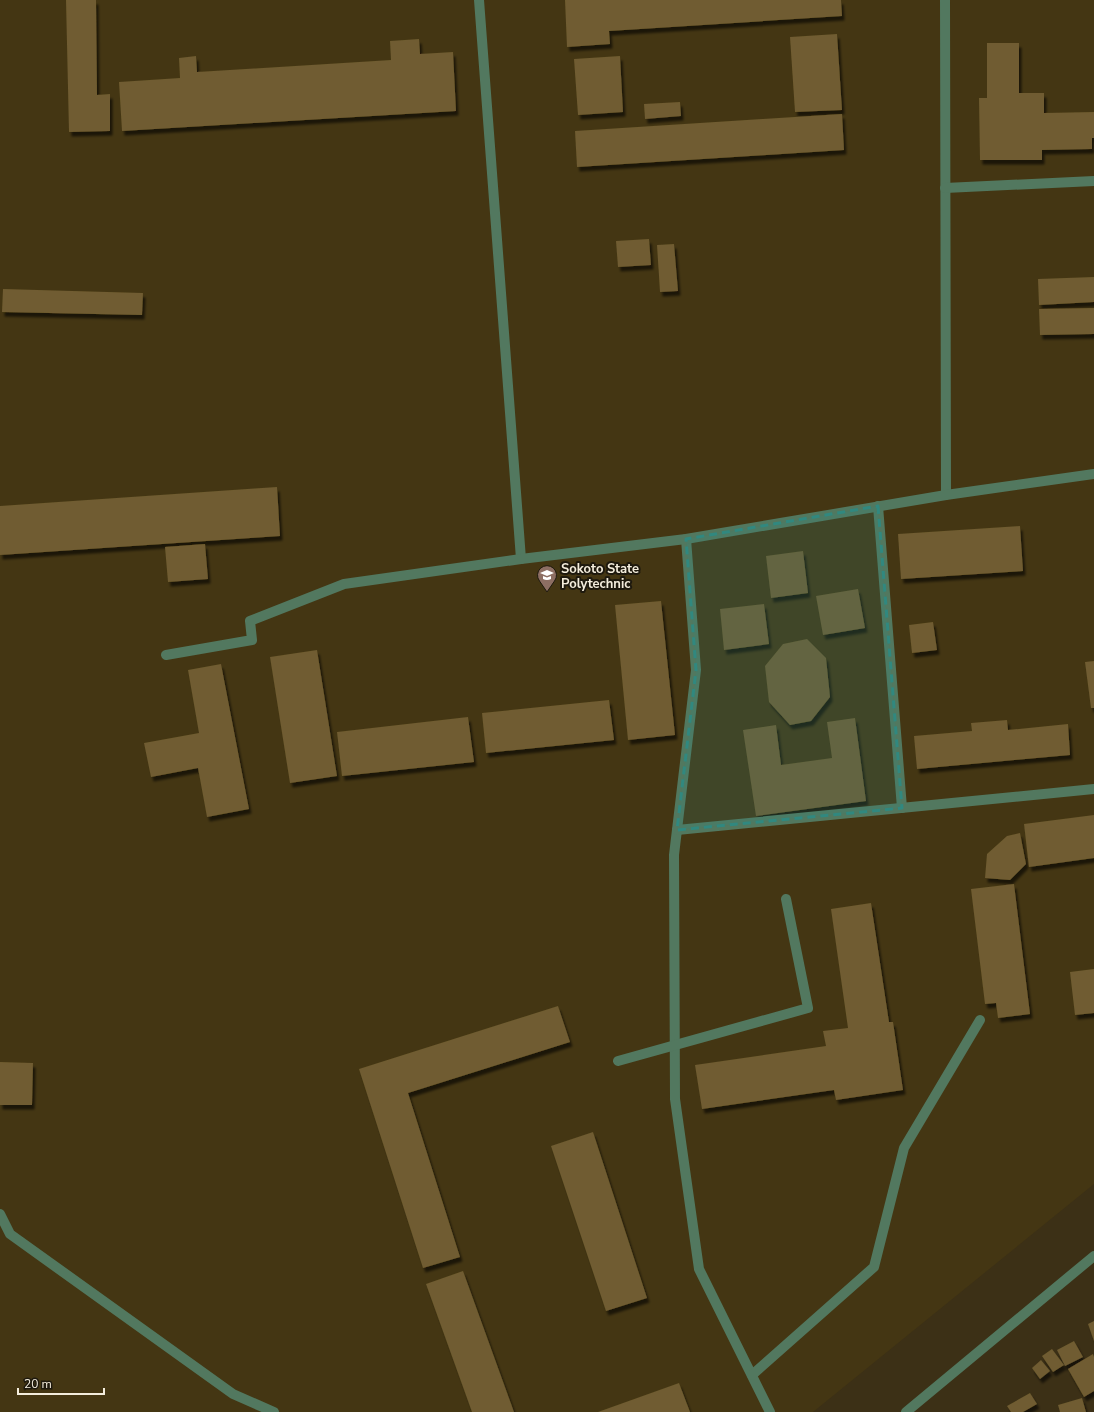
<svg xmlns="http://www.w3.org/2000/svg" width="1094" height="1412" font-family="'Nunito Sans',sans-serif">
<defs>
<filter id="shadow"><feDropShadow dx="2.5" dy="4.5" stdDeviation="1" flood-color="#0009"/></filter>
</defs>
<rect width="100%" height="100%" fill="#3c3016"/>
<!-- built -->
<path fill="#443613" d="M 0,0 L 1094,0 L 1094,1184 L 813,1412 L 0,1412 Z"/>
<!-- building -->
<g fill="#6f5c30" filter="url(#shadow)">
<path d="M 66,0 L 96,0 L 97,95 L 110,94 L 110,131 L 69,132 Z"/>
<path d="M 565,0 L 841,0 L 842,16 L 609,31 L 610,44 L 567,47 Z"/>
<path d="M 837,34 L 842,110 L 795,112 L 790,37 Z"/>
<path d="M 419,39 L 420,54 L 453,52 L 456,111 L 122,131 L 119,82 L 180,78 L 179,58 L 196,56 L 197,72 L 391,60 L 390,41 Z"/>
<path d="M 987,43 L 1019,43 L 1019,93 L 1044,93 L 1044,113 L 1094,112 L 1094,138 L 1092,138 L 1092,149 L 1042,150 L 1042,160 L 980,160 L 979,98 L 987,98 Z"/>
<path d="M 620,56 L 623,112 L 578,115 L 574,59 Z"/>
<path d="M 680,102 L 681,116 L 645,119 L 644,104 Z"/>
<path d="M 842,114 L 844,150 L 577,167 L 575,131 Z"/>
<path d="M 649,239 L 651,265 L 618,267 L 616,241 Z"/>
<path d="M 674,244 L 678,291 L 660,292 L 657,245 Z"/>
<path d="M 1094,277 L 1094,302 L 1039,305 L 1038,279 Z"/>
<path d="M 3,289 L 143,293 L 142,315 L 2,312 Z"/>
<path d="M 1094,308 L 1094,334 L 1040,335 L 1039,309 Z"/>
<path d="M 277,487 L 280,536 L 0,555 L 0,506 Z"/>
<path d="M 1020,526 L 1023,571 L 901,579 L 898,534 Z"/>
<path d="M 205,544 L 208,579 L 168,582 L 165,547 Z"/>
<path d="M 803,551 L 808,593 L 771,598 L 766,556 Z"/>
<path d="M 858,589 L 865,628 L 823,635 L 816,596 Z"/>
<path d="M 661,601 L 675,735 L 628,740 L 615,605 Z"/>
<path d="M 764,604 L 769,644 L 724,650 L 720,609 Z"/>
<path d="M 933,622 L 937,650 L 912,653 L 909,625 Z"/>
<path d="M 807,639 L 826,658 L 830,697 L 811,721 L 790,725 L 769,702 L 765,666 L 783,644 Z"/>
<path d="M 317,650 L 337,776 L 290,783 L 270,657 Z"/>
<path d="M 1094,661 L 1094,708 L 1091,708 L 1085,662 Z"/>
<path d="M 221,664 L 249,809 L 207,817 L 198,768 L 151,777 L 144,743 L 199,733 L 188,670 Z"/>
<path d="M 609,700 L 614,740 L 486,753 L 482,713 Z"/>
<path d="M 468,717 L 474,762 L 342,776 L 337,732 Z"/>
<path d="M 855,718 L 866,801 L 756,816 L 743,730 L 776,725 L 781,765 L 832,758 L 827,722 Z"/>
<path d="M 1007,720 L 1008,730 L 1068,724 L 1070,755 L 917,769 L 914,736 L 972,731 L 971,723 Z"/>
<path d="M 1094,815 L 1094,858 L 1029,867 L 1024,824 Z"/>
<path d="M 1020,833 L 1026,864 L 1010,880 L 985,878 L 987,854 L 1007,836 Z"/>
<path d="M 1014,884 L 1030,1014 L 998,1018 L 996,1003 L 985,1004 L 971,889 Z"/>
<path d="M 871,903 L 889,1022 L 893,1022 L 903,1090 L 836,1100 L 834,1090 L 702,1109 L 695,1065 L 826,1046 L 823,1031 L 848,1028 L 831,909 Z"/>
<path d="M 1094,969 L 1094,1013 L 1075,1015 L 1070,972 Z"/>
<path d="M 558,1006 L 570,1042 L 408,1093 L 460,1257 L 423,1268 L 359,1069 Z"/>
<path d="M 0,1062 L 33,1063 L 32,1105 L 0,1105 Z"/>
<path d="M 593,1132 L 647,1298 L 606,1311 L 551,1146 Z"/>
<path d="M 463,1271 L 514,1412 L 472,1412 L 426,1284 Z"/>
<path d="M 1094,1321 L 1094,1341 L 1088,1324 Z"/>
<path d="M 1074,1341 L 1083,1357 L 1065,1366 L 1057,1350 Z"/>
<path d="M 1052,1349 L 1064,1365 L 1053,1372 L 1042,1356 Z"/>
<path d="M 1093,1354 L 1094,1357 L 1094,1391 L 1084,1397 L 1068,1369 Z"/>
<path d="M 1041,1360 L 1050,1371 L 1040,1379 L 1032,1368 Z"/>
<path d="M 679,1383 L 690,1412 L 598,1412 Z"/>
<path d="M 1030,1393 L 1037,1404 L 1023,1412 L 1011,1412 L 1007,1406 Z"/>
<path d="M 1082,1398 L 1086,1412 L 1060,1412 L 1058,1405 Z"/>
</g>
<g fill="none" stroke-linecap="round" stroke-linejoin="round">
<!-- minor -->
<g stroke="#52785f" stroke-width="10">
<path d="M 479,0 L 521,559"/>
<path d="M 945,0 L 946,495"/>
<path d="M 945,188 L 1094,181"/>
<path d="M 878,506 L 902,808"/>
<path d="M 686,539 L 696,670 L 674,855 L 675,1099 L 699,1269 L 770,1412"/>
<path d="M 166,655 L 252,640 L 250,621 L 344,584 L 521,559 L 686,539 L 946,495 L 1094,474"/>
<path d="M 677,830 L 1094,789"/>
<path d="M 618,1061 L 808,1008 L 786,899"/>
<path d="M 0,1214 L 10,1234 L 233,1394 L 274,1412"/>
<path d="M 752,1375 L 874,1267 L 904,1148 L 980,1020"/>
</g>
<!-- tertiary -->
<path stroke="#52785f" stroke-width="10" d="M 906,1412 L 1094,1256"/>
</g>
<!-- marked area -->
<path fill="#31887f" fill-opacity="0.2" stroke="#31887f" stroke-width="3" stroke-dasharray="8 5" stroke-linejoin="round" d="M 878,506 L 902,808 L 677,830 L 696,670 L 686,539 Z"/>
<!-- icons -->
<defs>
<g id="university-pin" transform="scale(1)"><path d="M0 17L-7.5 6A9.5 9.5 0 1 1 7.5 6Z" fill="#8d6e63" stroke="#1e190e"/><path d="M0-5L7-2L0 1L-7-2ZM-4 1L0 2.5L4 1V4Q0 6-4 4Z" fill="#fff"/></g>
</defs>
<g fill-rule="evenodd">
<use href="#university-pin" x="547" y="575"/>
</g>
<g text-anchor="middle" stroke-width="4" stroke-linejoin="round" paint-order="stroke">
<!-- poi labels -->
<g font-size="13" font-weight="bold" fill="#f4eddd" stroke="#1e190e" text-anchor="start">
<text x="561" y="573">Sokoto State<tspan x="561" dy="15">Polytechnic</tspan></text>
</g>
</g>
<!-- scale -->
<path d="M18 1388v6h86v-6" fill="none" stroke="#f4eddd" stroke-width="2"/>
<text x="24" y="1388" font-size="12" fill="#f4eddd" stroke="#1e190e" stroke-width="3" paint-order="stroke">20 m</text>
</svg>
